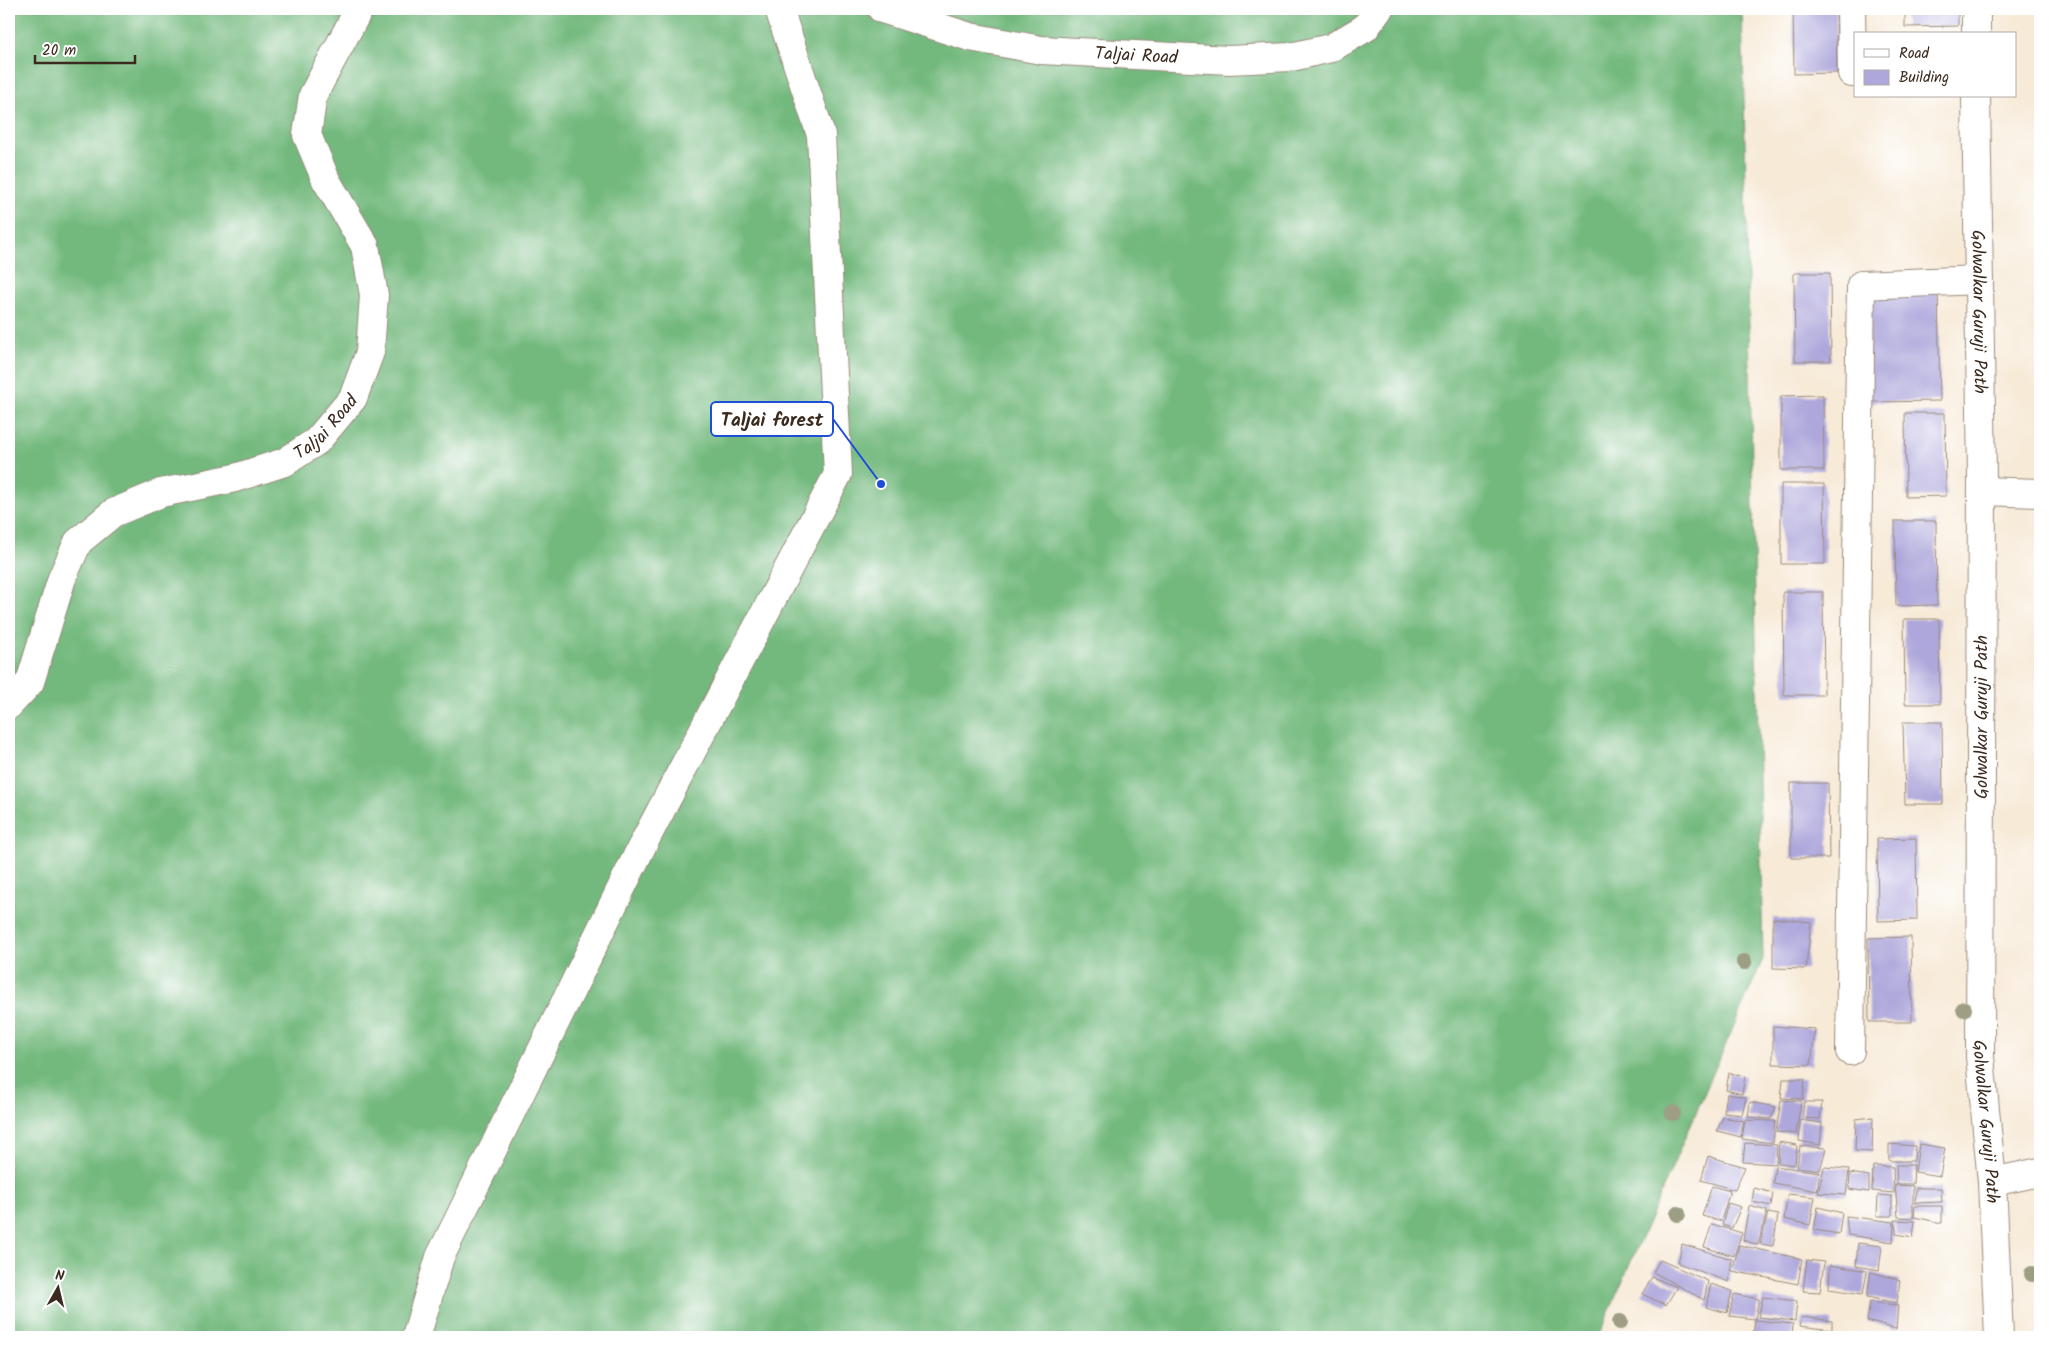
<svg xmlns="http://www.w3.org/2000/svg" width="2049" height="1346" font-family="Kalam,sans-serif">
<rect width="100%" height="100%" fill="#fff"/>
<filter id="ink" filterUnits="userSpaceOnUse"><feTurbulence type="fractalNoise" baseFrequency=".02" numOctaves="2"/><feDisplacementMap in="SourceGraphic" scale="10" xChannelSelector="R" yChannelSelector="G"/><feConvolveMatrix kernelMatrix="1 2 1 2 8 2 1 2 1" color-interpolation-filters="sRGB"/></filter>
<filter id="wash" filterUnits="userSpaceOnUse"><feTurbulence type="fractalNoise" baseFrequency=".0096" numOctaves="4" result="noise"/><feDisplacementMap in="SourceGraphic" scale="20" xChannelSelector="R" yChannelSelector="G"/><feGaussianBlur stdDeviation="1.12" result="paint"/><feColorMatrix in="noise" values="0 0 0 0 0 0 0 0 0 0 0 0 0 0 0 0 0 1.4 0 .05"/><feComposite in="paint" operator="in"/></filter>
<g filter="url(#wash)">
<rect width="100%" height="100%" fill="#f7ead7"/>
<!-- forest -->
<path fill="#73b97e" stroke="#57724e" d="M 9,9 L 1742,9 L 1763,959 L 1598,1337 L 9,1337 Z"/>
<g id="blocks">
<!-- building -->
<g fill="#aea7db">
<path d="M 1793,9 L 1836,9 L 1837,73 L 1794,74 Z"/>
<path d="M 1905,9 L 1958,9 L 1958,26 L 1905,27 Z"/>
<path d="M 1794,273 L 1830,273 L 1831,361 L 1795,361 Z"/>
<path d="M 1867,290 L 1938,290 L 1940,401 L 1869,402 Z"/>
<path d="M 1823,395 L 1824,470 L 1781,470 L 1781,396 Z"/>
<path d="M 1905,413 L 1945,413 L 1946,496 L 1906,497 Z"/>
<path d="M 1781,484 L 1824,484 L 1825,564 L 1781,564 Z"/>
<path d="M 1895,521 L 1936,521 L 1937,605 L 1896,606 Z"/>
<path d="M 1783,592 L 1823,592 L 1824,695 L 1784,695 Z"/>
<path d="M 1904,619 L 1939,619 L 1940,704 L 1905,704 Z"/>
<path d="M 1903,722 L 1942,722 L 1943,804 L 1905,804 Z"/>
<path d="M 1791,783 L 1828,783 L 1829,858 L 1791,858 Z"/>
<path d="M 1916,838 L 1917,920 L 1878,921 L 1877,839 Z"/>
<path d="M 1773,918 L 1811,922 L 1806,969 L 1773,968 Z"/>
<path d="M 1911,937 L 1912,1022 L 1869,1022 L 1868,938 Z"/>
<path d="M 1773,1026 L 1815,1029 L 1811,1065 L 1773,1064 Z"/>
<path d="M 1729,1073 L 1745,1076 L 1742,1094 L 1726,1090 Z"/>
<path d="M 1783,1079 L 1805,1079 L 1803,1099 L 1781,1098 Z"/>
<path d="M 1727,1094 L 1746,1097 L 1742,1115 L 1724,1113 Z"/>
<path d="M 1781,1100 L 1801,1101 L 1796,1134 L 1776,1132 Z"/>
<path d="M 1750,1102 L 1776,1107 L 1771,1119 L 1748,1117 Z"/>
<path d="M 1804,1102 L 1822,1102 L 1820,1119 L 1802,1118 Z"/>
<path d="M 1723,1117 L 1744,1121 L 1741,1137 L 1717,1131 Z"/>
<path d="M 1873,1117 L 1872,1152 L 1855,1151 L 1856,1119 Z"/>
<path d="M 1745,1120 L 1775,1121 L 1773,1143 L 1742,1139 Z"/>
<path d="M 1800,1120 L 1822,1123 L 1820,1145 L 1799,1141 Z"/>
<path d="M 1779,1142 L 1797,1145 L 1795,1165 L 1778,1163 Z"/>
<path d="M 1745,1143 L 1777,1145 L 1776,1164 L 1743,1162 Z"/>
<path d="M 1889,1144 L 1915,1146 L 1914,1161 L 1889,1161 Z"/>
<path d="M 1919,1144 L 1945,1148 L 1940,1176 L 1915,1172 Z"/>
<path d="M 1800,1146 L 1826,1148 L 1820,1170 L 1797,1167 Z"/>
<path d="M 1708,1156 L 1745,1167 L 1735,1190 L 1701,1180 Z"/>
<path d="M 1896,1165 L 1914,1165 L 1913,1184 L 1897,1184 Z"/>
<path d="M 1775,1166 L 1820,1172 L 1817,1191 L 1773,1183 Z"/>
<path d="M 1873,1166 L 1893,1167 L 1894,1193 L 1872,1191 Z"/>
<path d="M 1824,1167 L 1849,1169 L 1846,1195 L 1818,1193 Z"/>
<path d="M 1850,1173 L 1869,1176 L 1869,1192 L 1849,1189 Z"/>
<path d="M 1895,1185 L 1913,1186 L 1913,1218 L 1898,1217 Z"/>
<path d="M 1712,1186 L 1730,1191 L 1721,1221 L 1702,1216 Z"/>
<path d="M 1754,1188 L 1773,1193 L 1771,1206 L 1752,1202 Z"/>
<path d="M 1916,1188 L 1941,1188 L 1942,1202 L 1915,1203 Z"/>
<path d="M 1788,1194 L 1815,1197 L 1810,1225 L 1784,1219 Z"/>
<path d="M 1878,1195 L 1892,1196 L 1892,1216 L 1877,1216 Z"/>
<path d="M 1728,1203 L 1741,1207 L 1732,1228 L 1722,1225 Z"/>
<path d="M 1749,1206 L 1767,1211 L 1758,1245 L 1743,1240 Z"/>
<path d="M 1915,1206 L 1942,1206 L 1942,1223 L 1914,1217 Z"/>
<path d="M 1818,1207 L 1842,1213 L 1839,1234 L 1814,1230 Z"/>
<path d="M 1768,1213 L 1778,1215 L 1773,1246 L 1760,1244 Z"/>
<path d="M 1846,1216 L 1894,1222 L 1893,1242 L 1848,1235 Z"/>
<path d="M 1895,1220 L 1915,1221 L 1913,1237 L 1896,1234 Z"/>
<path d="M 1712,1224 L 1742,1233 L 1734,1256 L 1704,1247 Z"/>
<path d="M 1858,1243 L 1882,1246 L 1879,1270 L 1856,1266 Z"/>
<path d="M 1682,1244 L 1732,1259 L 1729,1282 L 1678,1263 Z"/>
<path d="M 1739,1245 L 1802,1259 L 1798,1284 L 1732,1271 Z"/>
<path d="M 1660,1260 L 1708,1281 L 1704,1300 L 1653,1272 Z"/>
<path d="M 1807,1260 L 1824,1262 L 1820,1292 L 1803,1291 Z"/>
<path d="M 1830,1265 L 1867,1271 L 1863,1294 L 1829,1289 Z"/>
<path d="M 1871,1272 L 1900,1280 L 1897,1303 L 1867,1297 Z"/>
<path d="M 1652,1277 L 1677,1287 L 1666,1305 L 1642,1294 Z"/>
<path d="M 1711,1284 L 1732,1291 L 1727,1313 L 1706,1307 Z"/>
<path d="M 1734,1294 L 1759,1299 L 1755,1319 L 1729,1316 Z"/>
<path d="M 1763,1297 L 1797,1301 L 1795,1321 L 1758,1317 Z"/>
<path d="M 1870,1302 L 1898,1305 L 1896,1329 L 1867,1321 Z"/>
<path d="M 1802,1317 L 1832,1321 L 1832,1330 L 1800,1326 Z"/>
<path d="M 1755,1320 L 1793,1324 L 1792,1337 L 1753,1337 Z"/>
</g>
</g>
</g>
<g filter="url(#ink)">
<use href="#blocks" fill-opacity="0" stroke="#998a7a" stroke-width="1"/>
<g fill="none" stroke-linecap="round" stroke-linejoin="round">
<!-- minor casing -->
<g stroke="#998a7a" stroke-width="30">
<g id="minor">
<path id="s1" d="M 882,9 L 970,37 L 1041,50 L 1229,60 L 1291,57 L 1331,48 L 1365,28 L 1379,9"/>
<path d="M 1851,9 L 1852,73 L 1855,73"/>
<path d="M 1976,9 L 1976,34"/>
<path id="s2" d="M 1976,96 L 1982,475 L 1980,1057 L 1992,1182 L 1999,1337"/>
<path d="M 1982,491 L 2040,493"/>
<path id="s3" d="M 9,705 L 30,682 L 62,578 L 78,542 L 113,513 L 161,493 L 235,478 L 285,462 L 317,441 L 353,398 L 370,352 L 374,295 L 365,246 L 326,180 L 307,135 L 313,95 L 359,9"/>
<path d="M 1850,1051 L 1861,285 L 1979,280"/>
<path d="M 1992,1182 L 2040,1172"/>
<path d="M 416,1337 L 440,1257 L 641,848 L 838,474 L 821,135 L 779,9"/>
</g>
</g>
<!-- minor -->
<use href="#minor" stroke="#fff" stroke-width="28"/>
</g>
<!-- trees -->
<g fill="#9d9e84">
<circle cx="1744" cy="962" r="8"/>
<circle cx="1964" cy="1009" r="8"/>
<circle cx="1673" cy="1113" r="8"/>
<circle cx="1678" cy="1214" r="8"/>
<circle cx="2032" cy="1274" r="8"/>
<circle cx="1620" cy="1322" r="8"/>
</g>
</g>
<g text-anchor="middle" stroke-width="4" stroke-linejoin="round" paint-order="stroke">
<!-- street labels -->
<g font-size="18" fill="#3b2a1e" stroke="#fff">
<text dy="6" stroke="none"><textPath href="#s1" startOffset="260">Taljai Road</textPath></text>
<text dy="6" stroke="none"><textPath href="#s2" startOffset="216">Golwalkar Guruji Path</textPath></text>
<text dy="6" stroke="none"><textPath href="#s3" startOffset="459">Taljai Road</textPath></text>
<text transform="translate(1981 717) rotate(-90)" y="6">Golwalkar Guruji Path</text>
<text dy="6" stroke="none"><textPath href="#s2" startOffset="1026">Golwalkar Guruji Path</textPath></text>
</g>
</g>
<!-- callouts -->
<path fill="none" stroke="#1d4ed8" stroke-width="2" d="M881 484L833 419"/>
<circle fill="#1d4ed8" stroke="#fff" stroke-width="2" cx="881" cy="484" r="5"/>
<rect fill="#fff" stroke="#1d4ed8" stroke-width="2" x="711" y="402" width="122" height="34" rx="5"/>
<g font-size="19" text-anchor="middle" font-weight="bold" fill="#3b2a1e">
<text x="772" y="426">Taljai forest</text>
</g>
<!-- margin -->
<rect width="2049" height="1346" fill="none" stroke="#fff" stroke-width="30"/>
<!-- legend -->
<rect x="1854" y="32" width="162" height="65" fill="#ffffff" stroke="#b1aaa5"/>
<rect x="1864" y="49" width="25" height="8" fill="#ffffff" stroke="#b1aaa5"/>
<text x="1899" y="58" font-size="15" fill="#3b2a1e">Road</text>
<rect x="1864" y="70" width="25" height="15" fill="#aea7db" stroke="#b1aaa5"/>
<text x="1899" y="82" font-size="15" fill="#3b2a1e">Building</text>
<!-- north arrow -->
<g transform="translate(58 1288) rotate(8)" stroke="#ffffff" stroke-width="4" paint-order="stroke">
<path d="M0-4L9 19L0 12L-9 19Z" fill="#3b2a1e"/>
<text y="-8" font-size="14" font-weight="bold" text-anchor="middle" fill="#3b2a1e">N</text>
</g>
<!-- scale -->
<path d="M35 55v8h100v-8" fill="none" stroke="#3b2a1e" stroke-width="2.5"/>
<text x="42" y="55" font-size="15" fill="#3b2a1e" stroke="#ffffff" stroke-width="4" paint-order="stroke">20 m</text>
</svg>
